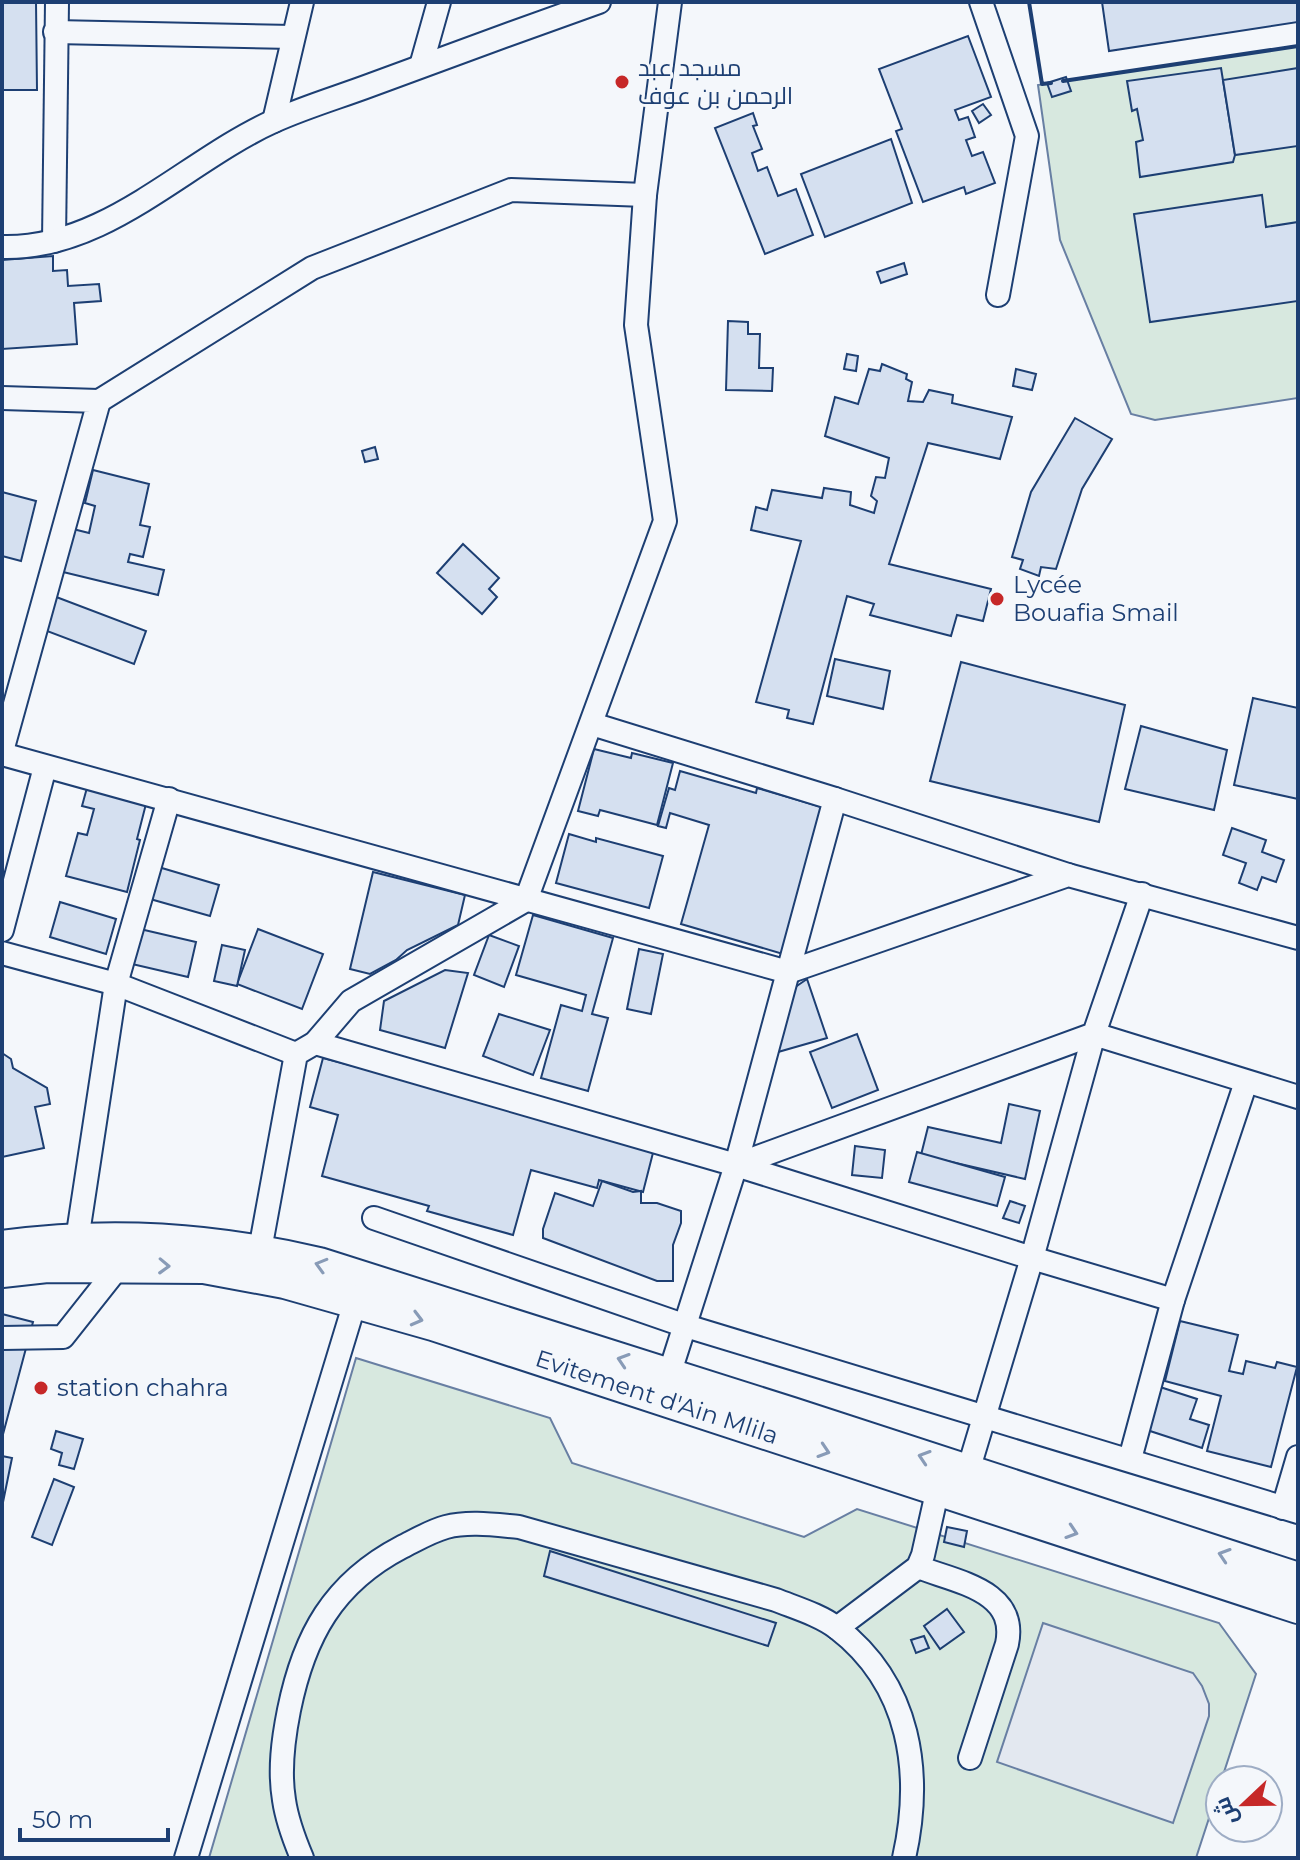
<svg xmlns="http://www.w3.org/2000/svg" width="1300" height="1860" font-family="Montserrat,Cairo,sans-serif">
<rect width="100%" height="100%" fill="#f4f7fb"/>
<!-- green -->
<g fill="#d7e8df" stroke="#687fa3" stroke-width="2">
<path d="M 1298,46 L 1298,398 L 1155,420 L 1131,414 L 1060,240 L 1038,85 Z"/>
<path d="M 356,1358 L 550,1418 L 572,1463 L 804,1537 L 857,1509 L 1219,1623 L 1256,1674 L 1196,1858 L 209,1858 Z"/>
</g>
<!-- parking -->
<path fill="#e3e8f0" stroke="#687fa3" stroke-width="2" d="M 1043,1623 L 1193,1673 L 1202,1686 L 1209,1704 L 1209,1716 L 1173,1823 L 997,1762 Z"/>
<!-- building -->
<g fill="#d5e0f0" stroke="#1d3f73" stroke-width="2">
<path d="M 2,2 L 36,2 L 37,90 L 2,90 Z"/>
<path d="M 1102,2 L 1298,2 L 1298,22 L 1109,51 Z"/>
<path d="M 968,36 L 991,97 L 955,110 L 959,120 L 968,117 L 975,137 L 966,140 L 972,156 L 983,152 L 995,183 L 966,194 L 964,187 L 923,202 L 896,131 L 902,129 L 879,69 Z"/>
<path d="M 1221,68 L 1235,155 L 1233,162 L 1140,177 L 1136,142 L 1143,140 L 1137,109 L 1132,111 L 1127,81 Z"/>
<path d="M 1298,68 L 1298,146 L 1235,155 L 1223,80 Z"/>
<path d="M 1066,77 L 1071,91 L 1052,97 L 1047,83 Z"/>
<path d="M 983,104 L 991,115 L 979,123 L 972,111 Z"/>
<path d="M 753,113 L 757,125 L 753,126 L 762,149 L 752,153 L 758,171 L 767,167 L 778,196 L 796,189 L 813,235 L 765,254 L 715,128 Z"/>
<path d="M 891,139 L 912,203 L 825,237 L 801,174 Z"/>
<path d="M 1262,195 L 1266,227 L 1298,222 L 1298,301 L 1150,322 L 1134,214 Z"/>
<path d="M 53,256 L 53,271 L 67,270 L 68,286 L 99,284 L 101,301 L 74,303 L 77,344 L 2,349 L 2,260 Z"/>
<path d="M 904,263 L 907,274 L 881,283 L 877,272 Z"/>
<path d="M 728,321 L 748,322 L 748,334 L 760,334 L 759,368 L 773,368 L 772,391 L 726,390 Z"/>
<path d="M 847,354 L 858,356 L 856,371 L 844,369 Z"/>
<path d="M 882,364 L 907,374 L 906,379 L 912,382 L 908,401 L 923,402 L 929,390 L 953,395 L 952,403 L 1012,417 L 1000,459 L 928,443 L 889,564 L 991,589 L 983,621 L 957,615 L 951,636 L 870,615 L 874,604 L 847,596 L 813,724 L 787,718 L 789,710 L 756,702 L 801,541 L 751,530 L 756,507 L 767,510 L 772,490 L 822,498 L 824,488 L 851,492 L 850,505 L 874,513 L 877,501 L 871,496 L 876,477 L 885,478 L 889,458 L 825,436 L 835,397 L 858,404 L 869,369 L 880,371 Z"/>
<path d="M 1016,369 L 1036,374 L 1032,390 L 1013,386 Z"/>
<path d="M 1075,418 L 1112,439 L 1082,489 L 1056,569 L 1041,567 L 1039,576 L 1020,569 L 1023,560 L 1012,557 L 1031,492 Z"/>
<path d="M 375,447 L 378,459 L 365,462 L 362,451 Z"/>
<path d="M 93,470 L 149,484 L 140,525 L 150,527 L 143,557 L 130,554 L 128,562 L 164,570 L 158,595 L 63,572 L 73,529 L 89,533 L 95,506 L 85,503 Z"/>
<path d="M 2,492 L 36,501 L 21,561 L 2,556 Z"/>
<path d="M 463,544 L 499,578 L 489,589 L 497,597 L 482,614 L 437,573 Z"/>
<path d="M 51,595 L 146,631 L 134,664 L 39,628 Z"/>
<path d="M 835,659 L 890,671 L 883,709 L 827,696 Z"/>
<path d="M 961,662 L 1125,705 L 1099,822 L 930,781 Z"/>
<path d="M 1253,698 L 1298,708 L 1298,799 L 1234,785 Z"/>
<path d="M 1141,726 L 1227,750 L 1214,810 L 1125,789 Z"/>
<path d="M 594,749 L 631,758 L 632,753 L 673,763 L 657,825 L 600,810 L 598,816 L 578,811 Z"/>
<path d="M 680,771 L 756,793 L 757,788 L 825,808 L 783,954 L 681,924 L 709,825 L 670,813 L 666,828 L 658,826 L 669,788 L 675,790 Z"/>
<path d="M 88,784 L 147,800 L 137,839 L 140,840 L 127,892 L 66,876 L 78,833 L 87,835 L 94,809 L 82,806 Z"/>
<path d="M 1232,828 L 1266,840 L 1262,852 L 1284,860 L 1276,882 L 1262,877 L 1257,890 L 1239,883 L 1246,863 L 1223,855 Z"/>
<path d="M 569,834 L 596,842 L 596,838 L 663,856 L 649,908 L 556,883 Z"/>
<path d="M 145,863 L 219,885 L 210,916 L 136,895 Z"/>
<path d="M 373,872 L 465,895 L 458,925 L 407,950 L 396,960 L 370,974 L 350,969 Z"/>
<path d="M 60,902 L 116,919 L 106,954 L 50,937 Z"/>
<path d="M 533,915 L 613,938 L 592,1014 L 608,1018 L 588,1091 L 541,1078 L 561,1005 L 582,1011 L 586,995 L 516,975 Z"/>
<path d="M 140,929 L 196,942 L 188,977 L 132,964 Z"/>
<path d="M 258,929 L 323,954 L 302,1009 L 237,984 Z"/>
<path d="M 489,935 L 519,946 L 504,987 L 474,975 Z"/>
<path d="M 222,945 L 245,950 L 237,986 L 214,981 Z"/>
<path d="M 639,949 L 663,954 L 651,1014 L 627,1009 Z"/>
<path d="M 445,970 L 468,973 L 445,1048 L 380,1030 L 384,1001 Z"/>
<path d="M 807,979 L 827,1038 L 778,1052 L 791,990 Z"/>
<path d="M 499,1014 L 550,1030 L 533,1075 L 483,1056 Z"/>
<path d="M 857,1034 L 878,1090 L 832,1108 L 810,1052 Z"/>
<path d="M 2,1053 L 11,1059 L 13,1068 L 47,1088 L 50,1104 L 35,1107 L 44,1148 L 2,1157 Z"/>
<path d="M 323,1058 L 655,1145 L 643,1192 L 599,1180 L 597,1188 L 531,1170 L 513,1235 L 427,1211 L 429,1206 L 322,1176 L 338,1115 L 310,1107 Z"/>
<path d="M 1009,1104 L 1040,1111 L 1025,1179 L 921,1155 L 928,1127 L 1001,1143 Z"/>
<path d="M 855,1146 L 885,1150 L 882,1178 L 852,1175 Z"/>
<path d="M 917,1152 L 1005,1177 L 997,1206 L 909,1182 Z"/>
<path d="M 602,1181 L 633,1192 L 641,1191 L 641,1203 L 657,1203 L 681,1211 L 681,1223 L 673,1245 L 673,1281 L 657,1281 L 543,1238 L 543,1229 L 555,1193 L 593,1206 Z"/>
<path d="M 1010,1201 L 1025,1206 L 1019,1223 L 1003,1218 Z"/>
<path d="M 2,1314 L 33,1322 L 2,1438 Z"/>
<path d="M 1180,1321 L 1238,1335 L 1229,1371 L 1243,1374 L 1246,1361 L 1275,1368 L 1277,1362 L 1297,1367 L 1271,1467 L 1207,1451 L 1221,1396 L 1165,1381 Z"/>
<path d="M 1160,1387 L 1197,1399 L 1190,1419 L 1209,1425 L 1202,1448 L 1147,1430 Z"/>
<path d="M 56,1431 L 83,1439 L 74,1469 L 59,1465 L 62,1453 L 51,1449 Z"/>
<path d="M 2,1456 L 12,1458 L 2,1507 Z"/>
<path d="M 54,1479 L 74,1487 L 52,1545 L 32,1537 Z"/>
<path d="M 947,1527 L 967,1531 L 964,1547 L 944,1542 Z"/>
<path d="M 550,1551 L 776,1623 L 768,1646 L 544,1576 Z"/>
<path d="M 947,1609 L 964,1632 L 940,1649 L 924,1626 Z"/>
<path d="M 924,1636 L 929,1648 L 916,1653 L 911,1640 Z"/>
</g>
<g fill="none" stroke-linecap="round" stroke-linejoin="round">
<!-- minor casing -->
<g stroke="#1d3f73" stroke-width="26">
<g id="minor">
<path d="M 981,2 L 1027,136 L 998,295"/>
<path d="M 55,32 L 293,37"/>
<path d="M 421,66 L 439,2"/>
<path d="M 274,121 L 302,2"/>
<path d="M 54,241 L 57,2"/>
<path d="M 2,247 C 106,250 185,161 274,121 C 305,107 339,97 371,85 C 446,57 523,29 599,2"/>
<path d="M 2,398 L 99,401 L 2,751"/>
<path d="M 99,401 L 312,268 L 511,190 L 645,195"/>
<path d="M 592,724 L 835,799 L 788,972 L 1068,875 L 1298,938"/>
<path d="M 2,754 L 788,972 L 736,1165"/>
<path d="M 835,799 L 1068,875"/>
<path d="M 2,930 L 45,767"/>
<path d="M 2,953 L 116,984 L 296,1054"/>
<path d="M 315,1043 L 736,1165 L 669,1375"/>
<path d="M 736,1165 L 1032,1258 L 1094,1034 L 1298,1097"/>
<path d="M 736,1165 L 1094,1034 L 1142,894"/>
<path d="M 374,1218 L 686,1326 L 1298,1512"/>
<path d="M 77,1240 L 116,984 L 169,799"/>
<path d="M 260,1250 L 296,1054 L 315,1043 L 351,1001 L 526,900 L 665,521 L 636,325 L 645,195 L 670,2"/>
<path d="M 2,1338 L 63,1337 L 120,1265"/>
<path d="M 1130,1459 L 1173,1300 L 1246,1082"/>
<path d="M 968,1471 L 1032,1258 L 1173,1300"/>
<path d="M 1283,1508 L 1298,1457"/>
<path d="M 918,1567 C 956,1582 1018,1590 1007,1644 L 970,1758"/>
<path d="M 837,1628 L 918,1567 L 923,1555 L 938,1488"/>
<path d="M 186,1858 L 355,1302"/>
<path d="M 302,1858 C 294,1839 287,1821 284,1800 C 279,1770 283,1740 289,1710 C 304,1636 333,1583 402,1547 C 416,1540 431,1531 446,1527 C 469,1521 496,1525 519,1527 L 776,1600 C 796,1608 820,1615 837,1628 C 911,1685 923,1773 904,1858"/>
</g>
</g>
<!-- highway casing -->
<g stroke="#1d3f73" stroke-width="36">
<g id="highway">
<path d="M 2,1247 C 111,1232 212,1239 319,1264 L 792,1414 L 1298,1579"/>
<path id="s1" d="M 2,1271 L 47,1266 L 204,1267 L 285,1282 L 433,1324 L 1298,1607"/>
</g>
</g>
<!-- minor -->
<use href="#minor" stroke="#f4f7fb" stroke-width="22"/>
<!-- highway -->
<use href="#highway" stroke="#f4f7fb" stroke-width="32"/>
<!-- wall -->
<g stroke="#1d3f73" stroke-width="4">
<path d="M 1029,2 L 1042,84 L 1051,83"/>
<path d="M 1063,81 L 1298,46"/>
</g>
</g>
<!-- one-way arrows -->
<defs><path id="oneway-chevron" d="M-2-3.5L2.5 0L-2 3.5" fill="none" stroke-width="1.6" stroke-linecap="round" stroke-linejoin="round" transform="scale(2)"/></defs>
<g stroke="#889bb7">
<use href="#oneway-chevron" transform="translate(321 1265) rotate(-164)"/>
<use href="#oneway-chevron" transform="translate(164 1266) rotate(2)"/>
<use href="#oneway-chevron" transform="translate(417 1319) rotate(15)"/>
<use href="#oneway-chevron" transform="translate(623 1360) rotate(-162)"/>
<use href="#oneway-chevron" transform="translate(824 1451) rotate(18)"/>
<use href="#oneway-chevron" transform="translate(924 1457) rotate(-162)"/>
<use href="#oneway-chevron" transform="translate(1072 1532) rotate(18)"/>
<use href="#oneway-chevron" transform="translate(1224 1555) rotate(-162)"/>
</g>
<!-- markers -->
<g fill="#c62828" stroke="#f4f7fb" stroke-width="3">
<circle cx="622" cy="82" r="8"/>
<circle cx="997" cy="599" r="8"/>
<circle cx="41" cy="1388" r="8"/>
</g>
<g text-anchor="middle" stroke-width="6" stroke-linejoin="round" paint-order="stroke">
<!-- poi labels -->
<g font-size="24" fill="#1d3f73" stroke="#f4f7fb" text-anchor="start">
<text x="638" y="76">مسجد عبد<tspan x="638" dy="28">الرحمن بن عوف</tspan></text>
<text x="1013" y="593">Lycée<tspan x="1013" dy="28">Bouafia Smail</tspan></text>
<text x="57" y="1396">station chahra</text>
</g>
<!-- street labels -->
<g font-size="24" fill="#1d3f73" stroke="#f4f7fb">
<text dy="8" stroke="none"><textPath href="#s1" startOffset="674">Evitement d'Ain Mlila</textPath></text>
</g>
</g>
<!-- border -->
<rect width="1300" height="1860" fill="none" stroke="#1d3f73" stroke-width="8"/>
<!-- north arrow -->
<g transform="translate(1244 1804) rotate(248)"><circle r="38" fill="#f4f7fb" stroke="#9eadc5" stroke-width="2"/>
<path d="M0-6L14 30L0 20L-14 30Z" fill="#c62828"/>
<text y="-12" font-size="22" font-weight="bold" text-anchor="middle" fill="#1d3f73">ش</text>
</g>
<!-- scale -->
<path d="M20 1828v12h148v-12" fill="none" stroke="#1d3f73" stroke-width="4"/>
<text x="32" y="1828" font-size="24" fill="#1d3f73" stroke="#f4f7fb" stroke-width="6" paint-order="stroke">50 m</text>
</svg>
